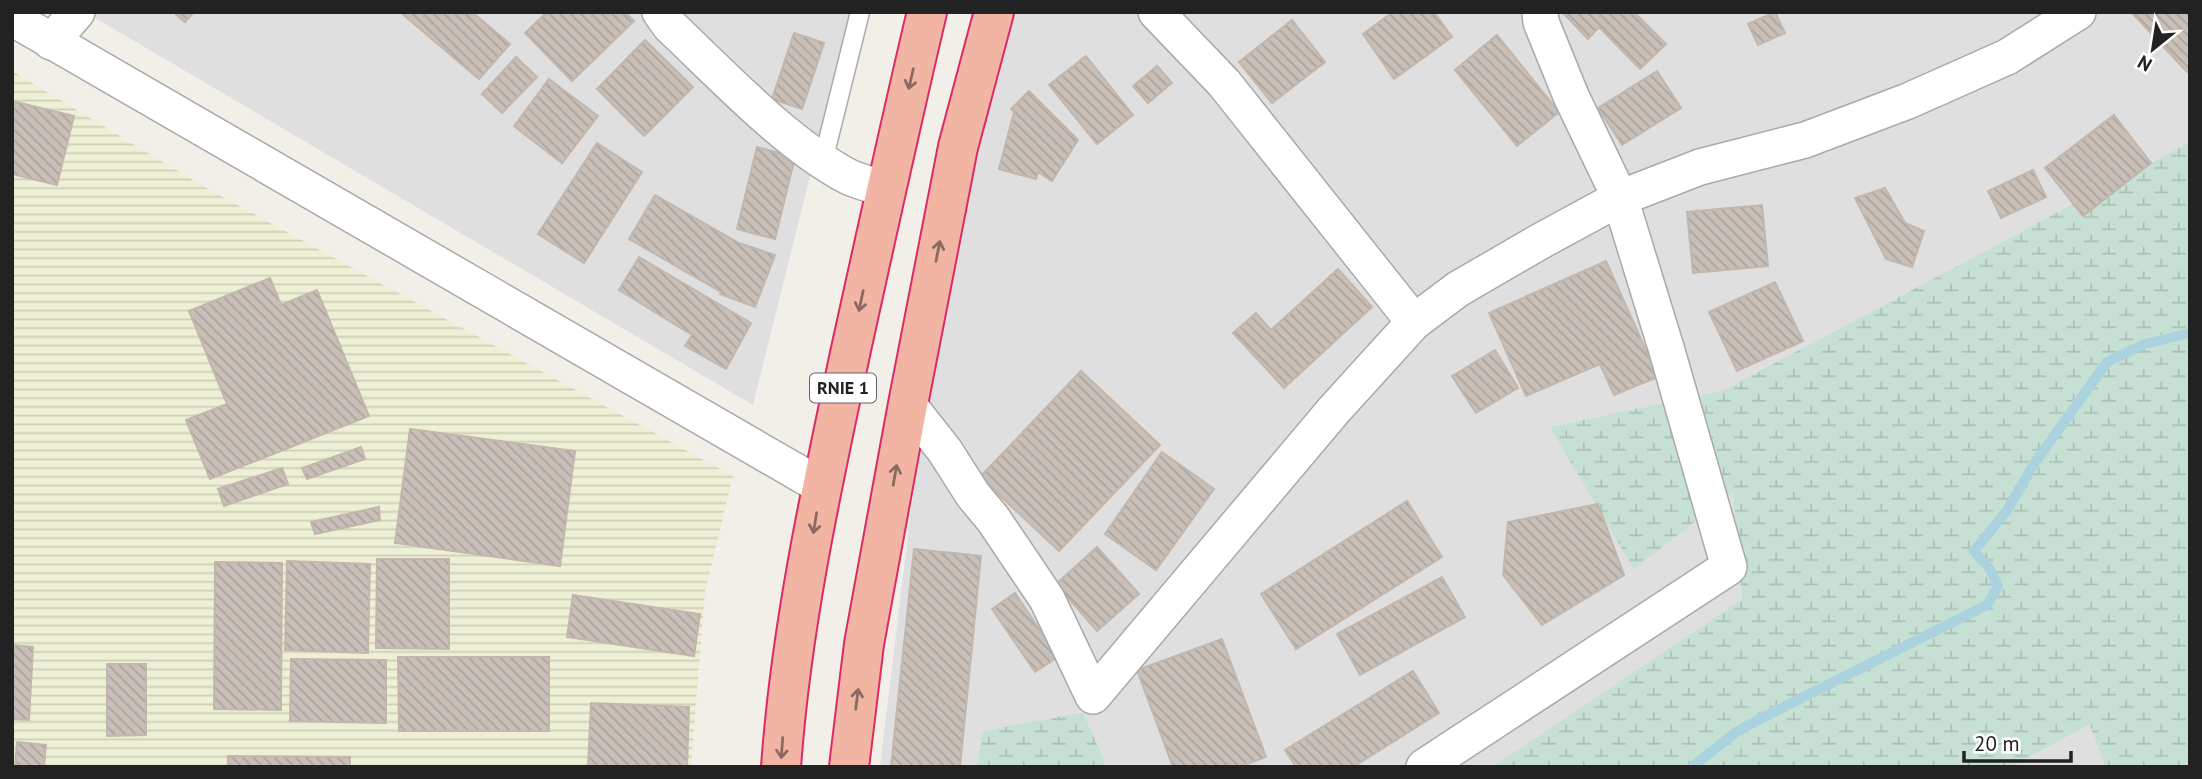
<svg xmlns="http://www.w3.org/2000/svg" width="2202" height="779" font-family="'PT Sans',sans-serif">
<defs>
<pattern id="farmland-rules" width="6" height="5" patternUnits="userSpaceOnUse" patternTransform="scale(1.75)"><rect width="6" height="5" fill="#eef0d5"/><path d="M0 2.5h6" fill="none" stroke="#ccceb7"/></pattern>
<pattern id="wetland-marsh" width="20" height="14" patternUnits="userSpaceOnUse" patternTransform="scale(1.75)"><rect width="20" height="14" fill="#c6e0d4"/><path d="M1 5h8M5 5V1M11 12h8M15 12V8" fill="none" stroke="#aac0b6"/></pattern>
<pattern id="building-back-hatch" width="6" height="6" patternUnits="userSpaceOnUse" patternTransform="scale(1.75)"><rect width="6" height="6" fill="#c7bfb8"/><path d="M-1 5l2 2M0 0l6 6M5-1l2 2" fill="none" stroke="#aba49e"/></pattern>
</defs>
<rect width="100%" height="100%" fill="#f2efe9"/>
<!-- residential -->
<g fill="#e0dfdf">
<path d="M 85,12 L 851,12 L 753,405 Z"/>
<path d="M 1008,12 L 2190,12 L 2190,142 L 1724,390 L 1550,427 L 1733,492 L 1742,599 L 1492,767 L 1107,767 L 1083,712 L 982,731 L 977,767 L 880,767 L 912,501 L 951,279 Z"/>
<path d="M 2091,725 L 2105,767 L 2011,767 Z"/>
</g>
<!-- farmland -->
<path fill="url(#farmland-rules)" d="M 12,71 L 201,185 L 733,476 L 705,591 L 691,767 L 12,767 Z"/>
<!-- wetland -->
<g fill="url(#wetland-marsh)">
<path d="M 2190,142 L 2190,767 L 2105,767 L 2090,725 L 2011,767 L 1492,767 L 1742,599 L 1733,492 L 1634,569 L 1550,427 L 1724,390 Z"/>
<path d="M 1083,712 L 1107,767 L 977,767 L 982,731 Z"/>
</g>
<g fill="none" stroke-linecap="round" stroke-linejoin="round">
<!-- stream -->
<path stroke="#aad3df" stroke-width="10" d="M 1692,767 L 1736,732 L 1760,719 L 1987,605 L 1998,586 L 1989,568 L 1974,551 L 2006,512 L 2034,464 L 2107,362 L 2145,344 L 2190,333"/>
</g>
<!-- building -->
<g fill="url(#building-back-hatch)" stroke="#c4b6ab" stroke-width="2">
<path d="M 173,12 L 194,12 L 185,22 Z"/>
<path d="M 400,12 L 472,12 L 510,44 L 479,79 Z"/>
<path d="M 547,12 L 625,12 L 634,21 L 572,81 L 525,33 Z"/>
<path d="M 1393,12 L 1434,12 L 1452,37 L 1394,79 L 1363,34 Z"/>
<path d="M 1562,12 L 1634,12 L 1666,44 L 1640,69 L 1599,27 L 1588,39 Z"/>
<path d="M 1775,12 L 1785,33 L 1758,45 L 1748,24 Z"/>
<path d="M 2131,12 L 2190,12 L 2190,70 L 2187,72 Z"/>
<path d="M 1292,20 L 1325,62 L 1272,103 L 1239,62 Z"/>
<path d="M 794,33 L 824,43 L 802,109 L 772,99 Z"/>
<path d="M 1497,35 L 1559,112 L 1517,146 L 1455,70 Z"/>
<path d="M 645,40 L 693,87 L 644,136 L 597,89 Z"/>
<path d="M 1086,56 L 1133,115 L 1097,144 L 1049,85 Z"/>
<path d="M 516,57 L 537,77 L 502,113 L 482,94 Z"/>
<path d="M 1157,66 L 1172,83 L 1148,103 L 1133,86 Z"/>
<path d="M 1657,71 L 1681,108 L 1622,145 L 1598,108 Z"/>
<path d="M 549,79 L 598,116 L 562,163 L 514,126 Z"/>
<path d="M 1029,91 L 1078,140 L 1052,181 L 1038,172 L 1036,179 L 999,169 L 1014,112 L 1011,109 Z"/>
<path d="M 12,101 L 74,116 L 57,185 L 12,174 Z"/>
<path d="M 2114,115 L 2151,163 L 2083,216 L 2045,168 Z"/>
<path d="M 597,143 L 642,172 L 584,263 L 538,234 Z"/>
<path d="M 757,147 L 795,157 L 775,239 L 737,229 Z"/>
<path d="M 2033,170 L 2046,197 L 2001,218 L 1988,191 Z"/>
<path d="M 1885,188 L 1905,223 L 1924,231 L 1912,267 L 1886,259 L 1855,198 Z"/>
<path d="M 655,195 L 739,243 L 775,255 L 755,307 L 720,294 L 721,292 L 629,239 Z"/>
<path d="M 1762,205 L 1768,266 L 1693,273 L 1687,212 Z"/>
<path d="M 639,257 L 751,323 L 726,369 L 685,346 L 692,335 L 619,290 Z"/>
<path d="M 1606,261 L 1658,377 L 1614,395 L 1600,364 L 1526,396 L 1489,313 Z"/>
<path d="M 1338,269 L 1372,307 L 1284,388 L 1233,333 L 1256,313 L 1271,330 Z"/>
<path d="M 270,278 L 281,305 L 317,290 L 369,416 L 210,479 L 186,420 L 227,404 L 189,311 Z"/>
<path d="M 1775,282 L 1803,341 L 1737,371 L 1709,312 Z"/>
<path d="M 1495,350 L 1518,388 L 1476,413 L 1452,376 Z"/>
<path d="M 1081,371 L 1160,445 L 1059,551 L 980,477 Z"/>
<path d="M 410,429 L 575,451 L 560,566 L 395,543 Z"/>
<path d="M 361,447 L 365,459 L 307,479 L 302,468 Z"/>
<path d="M 1162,452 L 1214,489 L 1156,570 L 1105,534 Z"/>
<path d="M 282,468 L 288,484 L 224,506 L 218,489 Z"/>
<path d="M 1407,501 L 1442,557 L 1296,649 L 1261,594 Z"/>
<path d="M 1598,504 L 1624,575 L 1542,625 L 1503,575 L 1508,522 Z"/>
<path d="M 379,507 L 380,520 L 315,534 L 311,522 Z"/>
<path d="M 1097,547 L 1139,594 L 1097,631 L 1056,584 Z"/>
<path d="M 914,549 L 981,556 L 960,767 L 891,766 Z"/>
<path d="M 377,559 L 449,559 L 449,649 L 376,648 Z"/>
<path d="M 287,561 L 370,564 L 368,653 L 285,650 Z"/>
<path d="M 215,562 L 282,563 L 281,710 L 214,709 Z"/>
<path d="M 1442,577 L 1465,617 L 1360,675 L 1337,634 Z"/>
<path d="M 1015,593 L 1058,657 L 1035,672 L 992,609 Z"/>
<path d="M 573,595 L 700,614 L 694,656 L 567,637 Z"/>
<path d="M 1222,639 L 1266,757 L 1239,767 L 1173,767 L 1137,670 Z"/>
<path d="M 12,645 L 33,647 L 29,720 L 12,719 Z"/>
<path d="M 398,657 L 549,657 L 549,731 L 399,731 Z"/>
<path d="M 291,659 L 386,660 L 386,723 L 290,721 Z"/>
<path d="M 107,664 L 146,664 L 146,735 L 107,736 Z"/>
<path d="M 1413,671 L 1439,713 L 1353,767 L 1296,767 L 1285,750 Z"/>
<path d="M 591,703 L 689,707 L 687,767 L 588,767 Z"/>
<path d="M 17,742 L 46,745 L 44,767 L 15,767 Z"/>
<path d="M 228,756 L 350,757 L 350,767 L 228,767 Z"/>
</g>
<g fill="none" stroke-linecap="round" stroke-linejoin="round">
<!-- service casing -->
<g stroke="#a9a9a9" stroke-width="21">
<path id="service" d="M 823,161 L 860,12"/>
</g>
<!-- minor casing -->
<g stroke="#a9a9a9" stroke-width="38">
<g id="minor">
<path d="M 660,12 L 670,26 C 722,75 786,144 849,177 C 860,182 873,185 885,189"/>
<path d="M 1156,12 L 1224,83 L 1414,322"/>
<path d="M 12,18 L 821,486"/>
<path d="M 51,42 L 77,12"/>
<path d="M 908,404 L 945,451 L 973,495 L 993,519 L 1047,599 L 1093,696 L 1334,410 L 1414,322 L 1458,289 L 1539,242 L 1620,198 L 1700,167 L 1805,140 L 1908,101 L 2007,57 L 2078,12"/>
<path d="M 1424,767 L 1729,567 L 1667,351 L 1620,198 L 1571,96 L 1541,22 L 1540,12"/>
</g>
</g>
<!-- trunk casing -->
<g stroke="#dc2a67" stroke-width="42">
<g id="trunk">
<path d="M 781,767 C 791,627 821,490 850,354 C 875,240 900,126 927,12"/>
<path d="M 849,767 L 864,644 L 908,404 L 958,147 L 994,12"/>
</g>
</g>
<!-- service -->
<use href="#service" stroke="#fff" stroke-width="18"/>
<!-- minor -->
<use href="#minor" stroke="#fff" stroke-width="35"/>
<!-- trunk -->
<use href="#trunk" stroke="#f2b4a3" stroke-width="38"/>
</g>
<!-- one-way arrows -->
<defs><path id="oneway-shaft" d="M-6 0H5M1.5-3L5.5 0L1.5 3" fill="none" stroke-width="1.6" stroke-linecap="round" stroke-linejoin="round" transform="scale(1.75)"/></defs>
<g stroke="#8a6b62">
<use href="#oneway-shaft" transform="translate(911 79) rotate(103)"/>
<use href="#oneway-shaft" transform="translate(938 251) rotate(-79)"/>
<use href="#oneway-shaft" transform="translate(861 301) rotate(102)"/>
<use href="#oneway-shaft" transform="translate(895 475) rotate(-80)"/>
<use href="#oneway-shaft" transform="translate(815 523) rotate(99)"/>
<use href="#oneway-shaft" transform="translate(857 699) rotate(-83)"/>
<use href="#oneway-shaft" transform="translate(782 748) rotate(94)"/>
</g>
<g text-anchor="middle" stroke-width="7" stroke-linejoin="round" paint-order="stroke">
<!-- shield labels -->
<rect fill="#fff" stroke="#646464" stroke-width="2" x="810" y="373.5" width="66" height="29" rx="5"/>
<g font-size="18" font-weight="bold" fill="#222">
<text x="843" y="394">RNIE 1</text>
</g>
</g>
<!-- border -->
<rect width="2202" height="779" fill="none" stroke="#222222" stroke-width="28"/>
<!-- north arrow -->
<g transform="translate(2153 49) rotate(210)" stroke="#ffffff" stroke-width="5" paint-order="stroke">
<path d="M0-5L12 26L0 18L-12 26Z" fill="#222222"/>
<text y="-10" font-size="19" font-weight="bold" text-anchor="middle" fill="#222222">N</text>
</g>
<!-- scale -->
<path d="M1964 751v10h107v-10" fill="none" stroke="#222222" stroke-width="3.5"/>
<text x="1974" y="751" font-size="21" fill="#222222" stroke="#ffffff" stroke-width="5" paint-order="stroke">20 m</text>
</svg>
